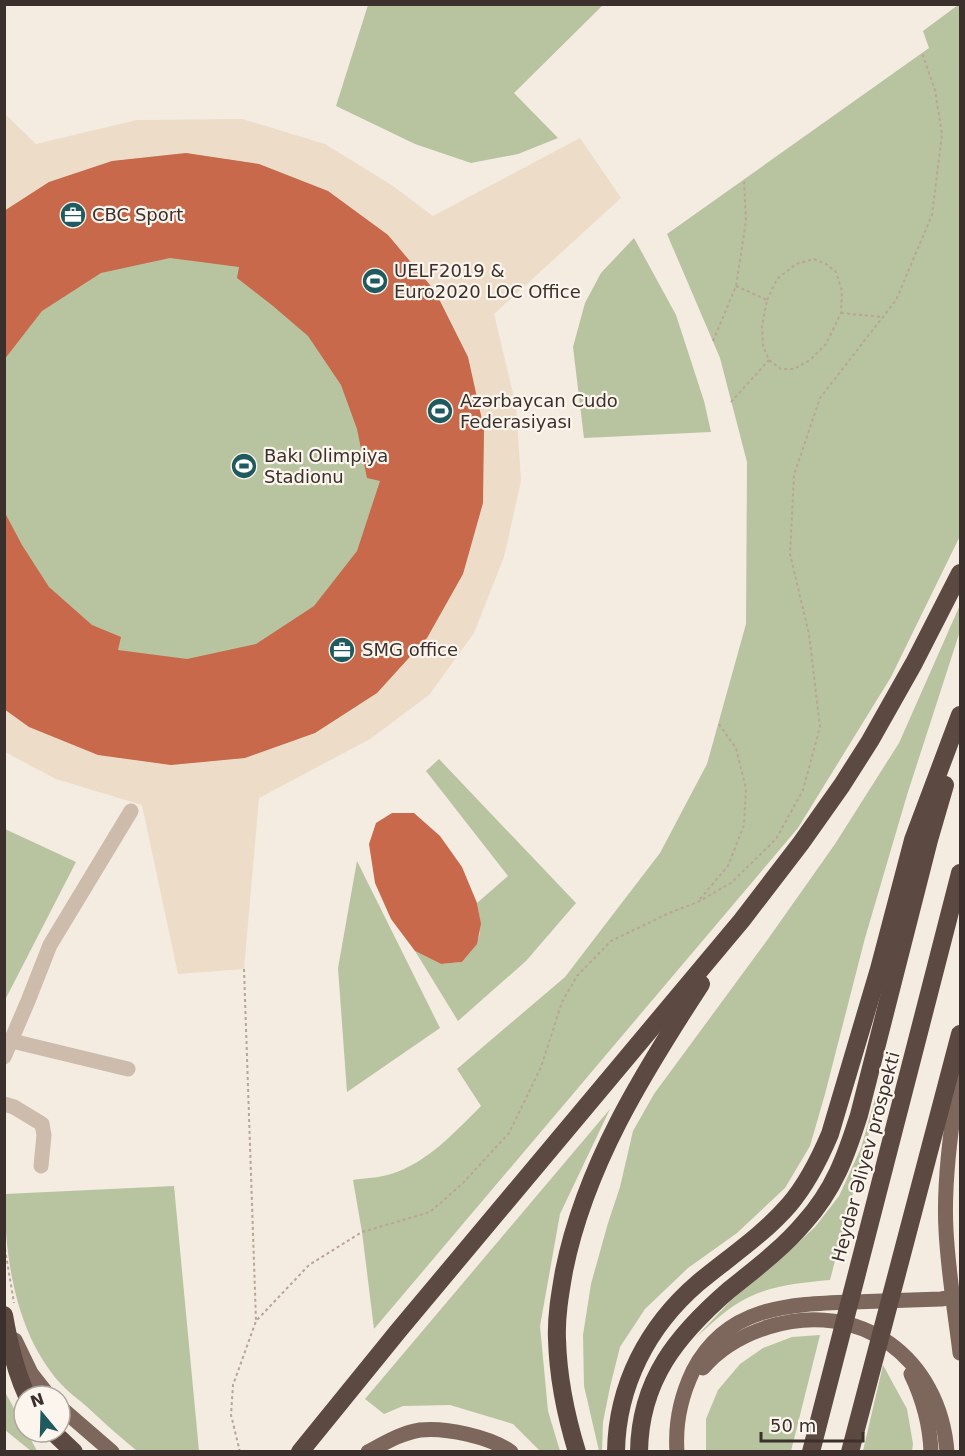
<svg xmlns="http://www.w3.org/2000/svg" width="965" height="1456" font-family="'DejaVu Sans',sans-serif">
<rect width="100%" height="100%" fill="#f4ebe1"/>
<!-- green -->
<g fill="#b8c4a0">
<path d="M 368,5 L 368,4 L 603,5 L 514,93 L 558,138 L 518,154 L 471,163 L 415,144 L 336,106 Z"/>
<path d="M 958,5 L 960,5 L 960,536 L 891,677 L 798,828 L 374,1329 L 362,1232 L 353,1180 C 365,1178 379,1178 391,1174 C 427,1163 455,1132 481,1106 L 457,1069 L 565,977 L 660,853 L 707,764 L 746,624 L 747,462 L 720,358 L 667,234 L 929,48 L 923,31 Z"/>
<path d="M 186,153 L 259,164 L 328,191 L 388,235 L 435,291 L 468,357 L 484,429 L 483,503 L 463,574 L 427,638 L 377,693 L 315,733 L 245,758 L 171,765 L 98,755 L 5,709 L 5,211 L 49,182 L 112,161 Z"/>
<path d="M 634,238 L 676,315 L 704,401 L 711,432 L 584,438 L 573,347 L 585,303 L 601,273 Z"/>
<path d="M 960,605 L 960,631 L 907,795 L 865,938 L 825,1094 L 810,1146 L 785,1188 L 737,1233 L 688,1268 L 645,1309 L 620,1347 L 610,1387 L 603,1422 L 602,1451 L 599,1451 L 584,1386 L 583,1335 L 591,1284 L 608,1223 L 620,1187 L 633,1131 L 654,1094 L 768,939 L 835,844 L 899,743 Z"/>
<path d="M 439,759 L 576,903 L 526,961 L 458,1021 L 415,951 L 441,964 L 462,962 C 482,938 483,934 477,903 L 508,876 L 426,771 Z"/>
<path d="M 5,829 L 76,862 L 5,1000 Z"/>
<path d="M 357,861 L 440,1028 L 347,1092 L 338,968 Z"/>
<path d="M 875,1099 L 878,1099 L 830,1280 C 797,1283 763,1286 735,1305 C 721,1314 708,1327 695,1338 L 738,1293 L 775,1264 L 815,1227 L 839,1196 L 861,1148 Z"/>
<path d="M 610,1109 L 560,1214 L 540,1326 L 548,1411 L 560,1451 L 540,1451 L 513,1424 L 450,1405 L 403,1406 L 384,1414 L 365,1399 Z"/>
<path d="M 174,1186 L 199,1451 L 137,1451 C 119,1436 102,1421 85,1405 C 77,1398 68,1392 61,1384 C 16,1335 4,1257 5,1194 Z"/>
<path d="M 820,1335 L 791,1451 L 706,1451 L 706,1419 L 718,1390 L 740,1364 L 763,1348 L 792,1337 Z"/>
<path d="M 883,1365 L 907,1409 L 913,1444 L 912,1451 L 863,1451 Z"/>
<path d="M 4,1390 L 24,1427 L 24,1432 L 27,1432 L 37,1451 L 31,1451 L 5,1430 Z"/>
</g>
<!-- plaza -->
<path fill="#ecdcc8" d="M 4,113 L 36,144 L 137,120 L 242,119 L 325,144 L 393,186 L 433,216 L 580,138 L 621,198 L 494,314 L 516,406 L 521,481 L 504,557 L 474,633 L 429,695 L 370,739 L 259,798 L 244,969 L 178,974 L 142,805 L 56,779 L 5,752 L 5,709 L 98,755 L 171,765 L 245,758 L 315,733 L 377,693 L 427,638 L 463,574 L 482,503 L 484,429 L 468,357 L 435,291 L 388,235 L 328,191 L 259,164 L 186,153 L 112,161 L 49,182 L 5,211 Z"/>
<!-- building -->
<g fill="#c8694b">
<path d="M 186,153 L 259,164 L 328,191 L 388,235 L 435,291 L 468,357 L 484,429 L 483,503 L 463,574 L 427,638 L 377,693 L 315,733 L 245,758 L 171,765 L 98,755 L 29,727 L 4,709 L 4,511 L 22,545 L 49,587 L 92,625 L 121,637 L 118,650 L 187,659 L 256,644 L 314,606 L 357,551 L 380,481 L 367,478 L 357,429 L 341,385 L 308,336 L 273,306 L 237,278 L 239,267 L 170,258 L 101,273 L 42,311 L 4,360 L 4,211 L 49,182 L 112,161 Z"/>
<path d="M 392,813 L 414,813 L 440,836 L 462,867 L 477,903 L 481,924 L 477,944 L 462,962 L 441,964 L 415,951 L 391,919 L 375,883 L 369,844 L 376,823 Z"/>
</g>
<g fill="none" stroke-linecap="round" stroke-linejoin="round">
<!-- path -->
<g stroke="#b9a596" stroke-width="2" stroke-dasharray="3 3" stroke-linecap="butt">
<path d="M 736,286 L 767,300 L 762,326 L 763,346 L 769,360 L 781,369 L 794,369 L 810,360 L 826,344 L 841,313 L 842,291 L 836,272 L 826,264 L 814,259 L 796,264 L 777,279 L 767,300"/>
<path d="M 841,313 L 883,317"/>
<path d="M 713,341 L 736,286 L 746,221 L 744,179"/>
<path d="M 731,402 L 769,360"/>
<path d="M 700,899 L 728,866 L 744,825 L 746,789 L 736,748 L 718,723"/>
<path d="M 244,969 L 256,1321"/>
<path d="M 4,1243 L 14,1303"/>
<path d="M 240,1452 L 231,1415 L 233,1385 L 256,1321 L 309,1265 L 362,1232 L 430,1212 L 463,1183 L 509,1133 L 541,1067 L 562,1002 L 577,976 L 611,941 L 669,913 L 698,902 L 731,883 L 776,839 L 803,790 L 820,727 L 809,634 L 790,554 L 794,475 L 820,398 L 896,300 L 932,215 L 942,134 L 935,90 L 922,53"/>
</g>
<!-- minor -->
<g stroke="#cdbbac" stroke-width="15">
<path d="M 12,1041 L 128,1069"/>
<path d="M 4,1057 L 28,1001 L 50,945 L 131,811"/>
<path d="M 4,1104 L 14,1107 L 42,1124 L 44,1135 L 41,1166"/>
</g>
<!-- major -->
<g stroke="#7d675c" stroke-width="15">
<path d="M 960,1065 C 953,1117 943,1178 946,1230 C 948,1271 955,1312 960,1353"/>
<path d="M 15,1340 L 31,1373 L 49,1396"/>
<path d="M 703,1368 C 720,1348 743,1335 768,1327 C 860,1298 940,1358 947,1452"/>
<path d="M 911,1374 C 923,1399 930,1423 931,1452"/>
<path d="M 60,1407 L 112,1452"/>
<path d="M 368,1452 C 385,1443 401,1433 420,1430 C 445,1427 491,1437 511,1452"/>
<path d="M 677,1452 C 675,1424 681,1396 693,1371 C 726,1306 789,1304 853,1302 C 882,1301 911,1300 941,1299 L 960,1296"/>
</g>
<!-- highway -->
<g stroke="#5c4a42" stroke-width="18">
<path d="M 4,1315 C 9,1344 15,1370 27,1396"/>
<path d="M 53,1432 L 74,1452"/>
<path d="M 300,1452 L 399,1330 L 742,920 L 801,843 L 842,785 L 870,741 L 914,663 L 960,573"/>
<path d="M 577,1452 C 566,1416 558,1377 557,1339 C 556,1317 560,1294 564,1271 C 585,1166 643,1073 701,984"/>
<path d="M 616,1452 C 617,1385 648,1326 698,1283 C 728,1258 763,1235 789,1205 C 807,1184 819,1160 830,1134 L 879,969 L 913,840 L 960,715"/>
<path d="M 639,1452 C 640,1380 677,1335 729,1290 C 755,1269 782,1249 804,1223 C 834,1190 846,1156 859,1115 L 929,840 L 945,785"/>
<path d="M 811,1452 L 960,873"/>
<path d="M 850,1452 L 960,1034"/>
</g>
</g>
<!-- icons -->
<defs>
<g id="office-disc" transform="scale(1.35)"><circle r="9.5" fill="#1f5a5e" stroke="#fbf5ee"/><path d="M-6-3h4V-5.5h4V-3h4V5H-6ZM-1-4.5V-3h2v-1.5ZM-6 0V1H6V0Z" fill="#fff"/></g>
<g id="stadium-disc" transform="scale(1.35)"><circle r="9.5" fill="#1f5a5e" stroke="#fbf5ee"/><path d="M0-5a6.5 5 0 1 0 0 10a6.5 5 0 1 0 0-10ZM-3.5-1.8h7v3.6h-7Z" fill="#fff"/></g>
</defs>
<g fill-rule="evenodd">
<use href="#office-disc" x="73" y="215"/>
<use href="#stadium-disc" x="375" y="281"/>
<use href="#stadium-disc" x="440" y="411"/>
<use href="#stadium-disc" x="244" y="466"/>
<use href="#office-disc" x="342" y="650"/>
</g>
<g text-anchor="middle" stroke-width="4.5" stroke-linejoin="round" paint-order="stroke">
<!-- poi labels -->
<g font-size="18" fill="#3b302b" stroke="#fbf5ee" text-anchor="start">
<text x="92" y="221">CBC Sport</text>
<text x="394" y="277">UELF2019 &amp;<tspan x="394" dy="21">Euro2020 LOC Office</tspan></text>
<text x="460" y="407">Azərbaycan Cudo<tspan x="460" dy="21">Federasiyası</tspan></text>
<text x="264" y="462">Bakı Olimpiya<tspan x="264" dy="21">Stadionu</tspan></text>
<text x="362" y="656">SMG office</text>
</g>
<!-- street labels -->
<g font-size="18" fill="#3b302b" stroke="#fbf5ee">
<text transform="translate(866 1157) rotate(-75)" y="6">Heydər Əliyev prospekti</text>
</g>
</g>
<!-- border -->
<rect width="965" height="1456" fill="none" stroke="#3b302b" stroke-width="12"/>
<!-- north arrow -->
<g transform="translate(42 1414) rotate(341)"><circle r="28" fill="#fbf5ee" stroke="#aea6a0" stroke-width="1.5"/>
<path d="M0-4.5L10 22L0 15L-10 22Z" fill="#1f5a5e"/>
<text y="-9" font-size="16" font-weight="bold" text-anchor="middle" fill="#3b302b">N</text>
</g>
<!-- scale -->
<path d="M761 1432v9h102v-9" fill="none" stroke="#3b302b" stroke-width="3"/>
<text x="770" y="1432" font-size="18" fill="#3b302b" stroke="#fbf5ee" stroke-width="4.5" paint-order="stroke">50 m</text>
</svg>
